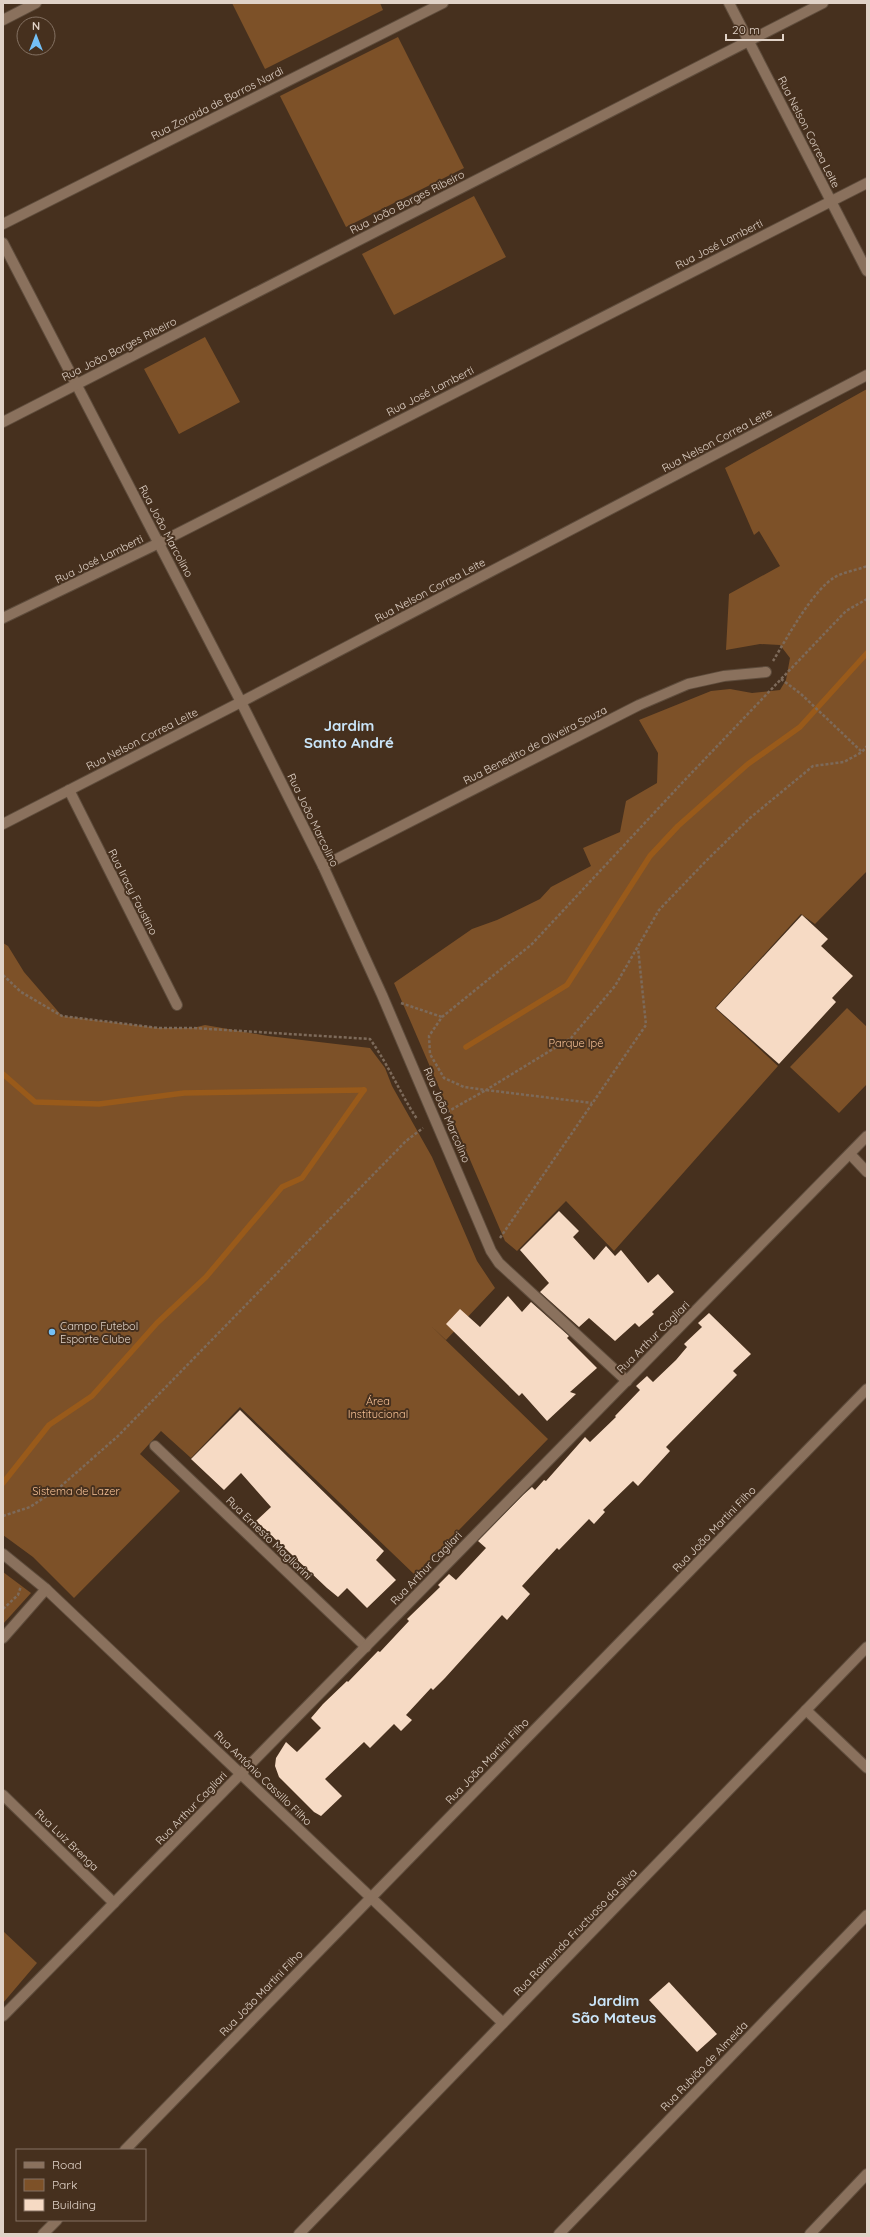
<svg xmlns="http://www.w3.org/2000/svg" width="870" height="2237" font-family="Quicksand,sans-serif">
<rect width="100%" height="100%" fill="#46301e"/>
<!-- green -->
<g fill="#7d5128">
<path d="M 232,3 L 380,3 L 383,10 L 265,69 Z"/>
<path d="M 398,37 L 464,168 L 346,227 L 280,96 Z"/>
<path d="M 474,196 L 506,257 L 394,315 L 362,254 Z"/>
<path d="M 205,337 L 240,402 L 179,434 L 144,369 Z"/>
<path d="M 867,389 L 867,871 L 815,924 L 801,914 L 715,1008 L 778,1066 L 614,1251 L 566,1201 L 517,1251 L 505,1241 L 394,983 L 472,929 L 497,920 L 540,899 L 551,887 L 591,866 L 583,848 L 620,832 L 626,801 L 657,783 L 658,753 L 639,720 L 711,691 L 730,689 L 752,693 L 780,690 L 786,680 L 790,658 L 780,645 L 760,644 L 726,650 L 729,594 L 780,566 L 759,531 L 754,535 L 725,468 Z"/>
<path d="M 3,943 L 8,946 L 24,972 L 62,1016 L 159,1028 L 193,1028 L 205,1025 L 268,1036 L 370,1048 L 385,1068 L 392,1086 L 432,1157 L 477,1261 L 495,1288 L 446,1340 L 430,1325 L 548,1439 L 415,1575 L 240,1407 L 191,1458 L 161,1431 L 140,1454 L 180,1491 L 74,1598 L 33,1557 L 3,1535 Z"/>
<path d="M 847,1008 L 867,1027 L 867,1084 L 839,1113 L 790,1067 Z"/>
<path d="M 3,1572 L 31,1593 L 3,1624 Z"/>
<path d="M 3,1931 L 37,1963 L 3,2003 Z"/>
</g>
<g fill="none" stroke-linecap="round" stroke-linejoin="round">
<!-- stream -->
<g stroke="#995a1a" stroke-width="5.5">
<path d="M 466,1047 L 567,985 L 650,856 L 678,826 L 748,764 L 800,727 L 867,653"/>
<path d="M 3,1074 L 35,1102 L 99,1104 L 184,1093 L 364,1090"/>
<path d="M 3,1483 L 49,1425 L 92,1396 L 157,1323 L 206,1277 L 282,1187 L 302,1178 L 364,1090"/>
</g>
</g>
<!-- building -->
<g fill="#f6dac4">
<path d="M 802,915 L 828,939 L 821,946 L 853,976 L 832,998 L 836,1002 L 779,1064 L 716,1008 Z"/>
<path d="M 559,1211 L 579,1231 L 573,1237 L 594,1260 L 606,1246 L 615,1256 L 621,1250 L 648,1283 L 658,1274 L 674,1292 L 652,1312 L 654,1314 L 639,1327 L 635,1323 L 615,1341 L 589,1318 L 579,1327 L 540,1292 L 549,1283 L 520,1250 Z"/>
<path d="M 508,1296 L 522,1312 L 531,1302 L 569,1336 L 567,1338 L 597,1368 L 570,1392 L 576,1394 L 547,1421 L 522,1393 L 519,1396 L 446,1324 L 460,1309 L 480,1327 Z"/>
<path d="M 709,1313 L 751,1354 L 733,1371 L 737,1375 L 666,1447 L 670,1451 L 638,1486 L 633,1481 L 603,1510 L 605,1512 L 594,1524 L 589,1519 L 559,1550 L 557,1548 L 522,1586 L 530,1594 L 507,1620 L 502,1615 L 445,1678 L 433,1690 L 431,1688 L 406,1715 L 412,1720 L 401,1731 L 394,1724 L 370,1748 L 364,1742 L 325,1779 L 342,1796 L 321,1816 L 314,1812 L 279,1777 L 275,1766 L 276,1758 L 286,1742 L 297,1752 L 321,1728 L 311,1718 L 323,1704 L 347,1681 L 348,1682 L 378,1651 L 380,1652 L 409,1621 L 407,1619 L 440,1587 L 438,1585 L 449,1574 L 456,1580 L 486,1548 L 478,1541 L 523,1495 L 532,1487 L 535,1490 L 544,1480 L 546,1481 L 585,1437 L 590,1442 L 616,1417 L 615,1416 L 640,1390 L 636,1386 L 647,1376 L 653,1382 L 676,1360 L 687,1347 L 684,1344 L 702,1327 L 698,1323 Z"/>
<path d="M 240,1410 L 384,1551 L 376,1560 L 396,1580 L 367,1608 L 347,1588 L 338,1597 L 327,1588 L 256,1521 L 271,1507 L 241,1473 L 224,1490 L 191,1459 Z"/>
<path d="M 669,1982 L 717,2034 L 697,2052 L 649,2000 Z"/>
</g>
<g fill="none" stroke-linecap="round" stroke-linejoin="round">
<!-- minor casing -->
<g stroke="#5e4c3c" stroke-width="12">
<g id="minor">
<path d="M 729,3 L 867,271"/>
<path d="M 3,20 L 36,3"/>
<path d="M 3,224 L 443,3"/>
<path d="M 3,243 L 241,702 L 323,866 L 382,995 L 491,1251 L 499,1263 L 627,1381"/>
<path d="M 3,422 L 823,3"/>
<path d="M 3,618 L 159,543 L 867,183"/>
<path d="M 69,790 L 177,1005"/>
<path d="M 3,824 L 241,702 L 867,375"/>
<path d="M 323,866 L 639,705 L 688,684 L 724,676 L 766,672"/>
<path d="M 850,1154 L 867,1172"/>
<path d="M 155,1446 L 366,1647"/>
<path d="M 3,1554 L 46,1589 L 503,2023"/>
<path d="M 3,1638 L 46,1589"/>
<path d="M 806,1710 L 867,1768"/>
<path d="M 3,1795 L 114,1903"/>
<path d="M 3,2016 L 867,1136"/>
<path d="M 125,2150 L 867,1389"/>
<path d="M 43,2234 L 57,2220"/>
<path d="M 299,2234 L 867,1647"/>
<path d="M 559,2234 L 867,1915"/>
<path d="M 810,2234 L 867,2174"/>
</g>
</g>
<!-- path -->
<g stroke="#7d6a5a" stroke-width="2.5" stroke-dasharray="3 2" stroke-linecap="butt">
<path d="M 867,599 L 846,611 L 682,783 L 532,944 L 442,1017 L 429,1036 L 430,1054 L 444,1078 L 464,1087 L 486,1090 L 571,1038 L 615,986 L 659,910 L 705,862 L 750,818 L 813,766 L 844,762 L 862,752 L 867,746"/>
<path d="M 773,661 C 787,638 812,591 835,577 C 844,572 857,570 867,566"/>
<path d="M 781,679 L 801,694 L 862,752"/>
<path d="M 3,975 L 21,992 L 62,1016 L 159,1028 L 193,1028 L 370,1039 C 388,1064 400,1093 417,1119"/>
<path d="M 401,1003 L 442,1017"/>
<path d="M 447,1112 L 486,1090 L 592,1103"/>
<path d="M 500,1238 L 646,1025 L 638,948"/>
<path d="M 3,1516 L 30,1507 L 60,1487 L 118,1436 L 406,1141 L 423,1128"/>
<path d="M 3,1609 L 18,1595 L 21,1586"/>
</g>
<!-- minor -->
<use href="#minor" stroke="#8a715d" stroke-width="10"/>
</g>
<!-- markers -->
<circle fill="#74c0f6" stroke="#46301e" stroke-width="1.5" cx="52" cy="1332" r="4"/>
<g text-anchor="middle" stroke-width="4" stroke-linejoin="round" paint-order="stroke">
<!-- street labels -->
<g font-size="11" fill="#e0d2c7" stroke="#46301e">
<text transform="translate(217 103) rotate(-27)" y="4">Rua Zoraida de Barros Nardi</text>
<text transform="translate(809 132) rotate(63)" y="4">Rua Nelson Correa Leite</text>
<text transform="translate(407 202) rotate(-27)" y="4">Rua João Borges Ribeiro</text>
<text transform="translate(719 244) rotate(-27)" y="4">Rua José Lamberti</text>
<text transform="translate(119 349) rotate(-27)" y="4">Rua João Borges Ribeiro</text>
<text transform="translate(430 391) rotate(-27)" y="4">Rua José Lamberti</text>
<text transform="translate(717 440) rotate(-28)" y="4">Rua Nelson Correa Leite</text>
<text transform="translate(166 531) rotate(62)" y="4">Rua João Marcolino</text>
<text transform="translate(99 559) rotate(-26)" y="4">Rua José Lamberti</text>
<text transform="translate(430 590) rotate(-28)" y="4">Rua Nelson Correa Leite</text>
<text transform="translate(142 739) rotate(-27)" y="4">Rua Nelson Correa Leite</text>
<text transform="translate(535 745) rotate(-27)" y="4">Rua Benedito de Oliveira Souza</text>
<text transform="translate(313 820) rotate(64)" y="4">Rua João Marcolino</text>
<text transform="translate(133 892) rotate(63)" y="4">Rua Iracy Faustino</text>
<text transform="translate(447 1115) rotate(67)" y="4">Rua João Marcolino</text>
<text transform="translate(653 1337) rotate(-45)" y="4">Rua Arthur Cagliari</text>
<text transform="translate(714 1529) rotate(-46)" y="4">Rua João Martini Filho</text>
<text transform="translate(269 1538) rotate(44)" y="4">Rua Ernesto Magliorini</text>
<text transform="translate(426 1568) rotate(-46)" y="4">Rua Arthur Cagliari</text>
<text transform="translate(487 1761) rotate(-46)" y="4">Rua João Martini Filho</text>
<text transform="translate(263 1778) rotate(44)" y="4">Rua Antônio Cassillo Filho</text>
<text transform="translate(191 1808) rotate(-46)" y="4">Rua Arthur Cagliari</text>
<text transform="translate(67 1840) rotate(44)" y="4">Rua Luiz Brenga</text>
<text transform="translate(575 1932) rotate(-46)" y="4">Rua Raimundo Fructuoso da Silva</text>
<text transform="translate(261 1993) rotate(-46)" y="4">Rua João Martini Filho</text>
<text transform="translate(704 2066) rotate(-46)" y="4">Rua Rubião de Almeida</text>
</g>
<!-- park labels -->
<g font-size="11" fill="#f7c195" stroke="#46301e">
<text x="576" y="1047">Parque Ipê</text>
<text x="378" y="1405">Área<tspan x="378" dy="13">Institucional</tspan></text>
<text x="76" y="1495">Sistema de Lazer</text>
</g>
<!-- poi labels -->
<g font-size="11" fill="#e0d2c7" stroke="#46301e" text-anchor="start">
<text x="60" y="1330">Campo Futebol<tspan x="60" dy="13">Esporte Clube</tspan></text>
</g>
<!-- district labels -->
<g font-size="15" font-weight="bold" fill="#cae5f9" stroke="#46301e">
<text x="349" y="731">Jardim<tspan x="349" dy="17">Santo André</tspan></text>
<text x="614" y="2006">Jardim<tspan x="614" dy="17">São Mateus</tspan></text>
</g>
</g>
<!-- border -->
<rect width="870" height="2237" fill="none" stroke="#e0d2c7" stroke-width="8"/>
<!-- legend -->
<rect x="16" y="2149" width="130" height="72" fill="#46301e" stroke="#847162"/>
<rect x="24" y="2162" width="20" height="6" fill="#8a715d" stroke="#847162"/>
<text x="52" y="2169" font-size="12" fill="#e0d2c7">Road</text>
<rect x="24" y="2179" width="20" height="12" fill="#7d5128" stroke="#847162"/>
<text x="52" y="2189" font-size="12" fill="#e0d2c7">Park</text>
<rect x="24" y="2199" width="20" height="12" fill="#f6dac4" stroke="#847162"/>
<text x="52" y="2209" font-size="12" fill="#e0d2c7">Building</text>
<!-- north arrow -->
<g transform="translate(36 36)"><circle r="19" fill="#46301e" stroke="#847162"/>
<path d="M0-3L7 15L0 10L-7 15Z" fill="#74c0f6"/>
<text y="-6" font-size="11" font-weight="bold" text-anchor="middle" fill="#e0d2c7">N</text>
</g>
<!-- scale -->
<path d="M726 34v6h57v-6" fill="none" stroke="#e0d2c7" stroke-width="2"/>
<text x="732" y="34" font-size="12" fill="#e0d2c7" stroke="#46301e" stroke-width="3" paint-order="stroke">20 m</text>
</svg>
